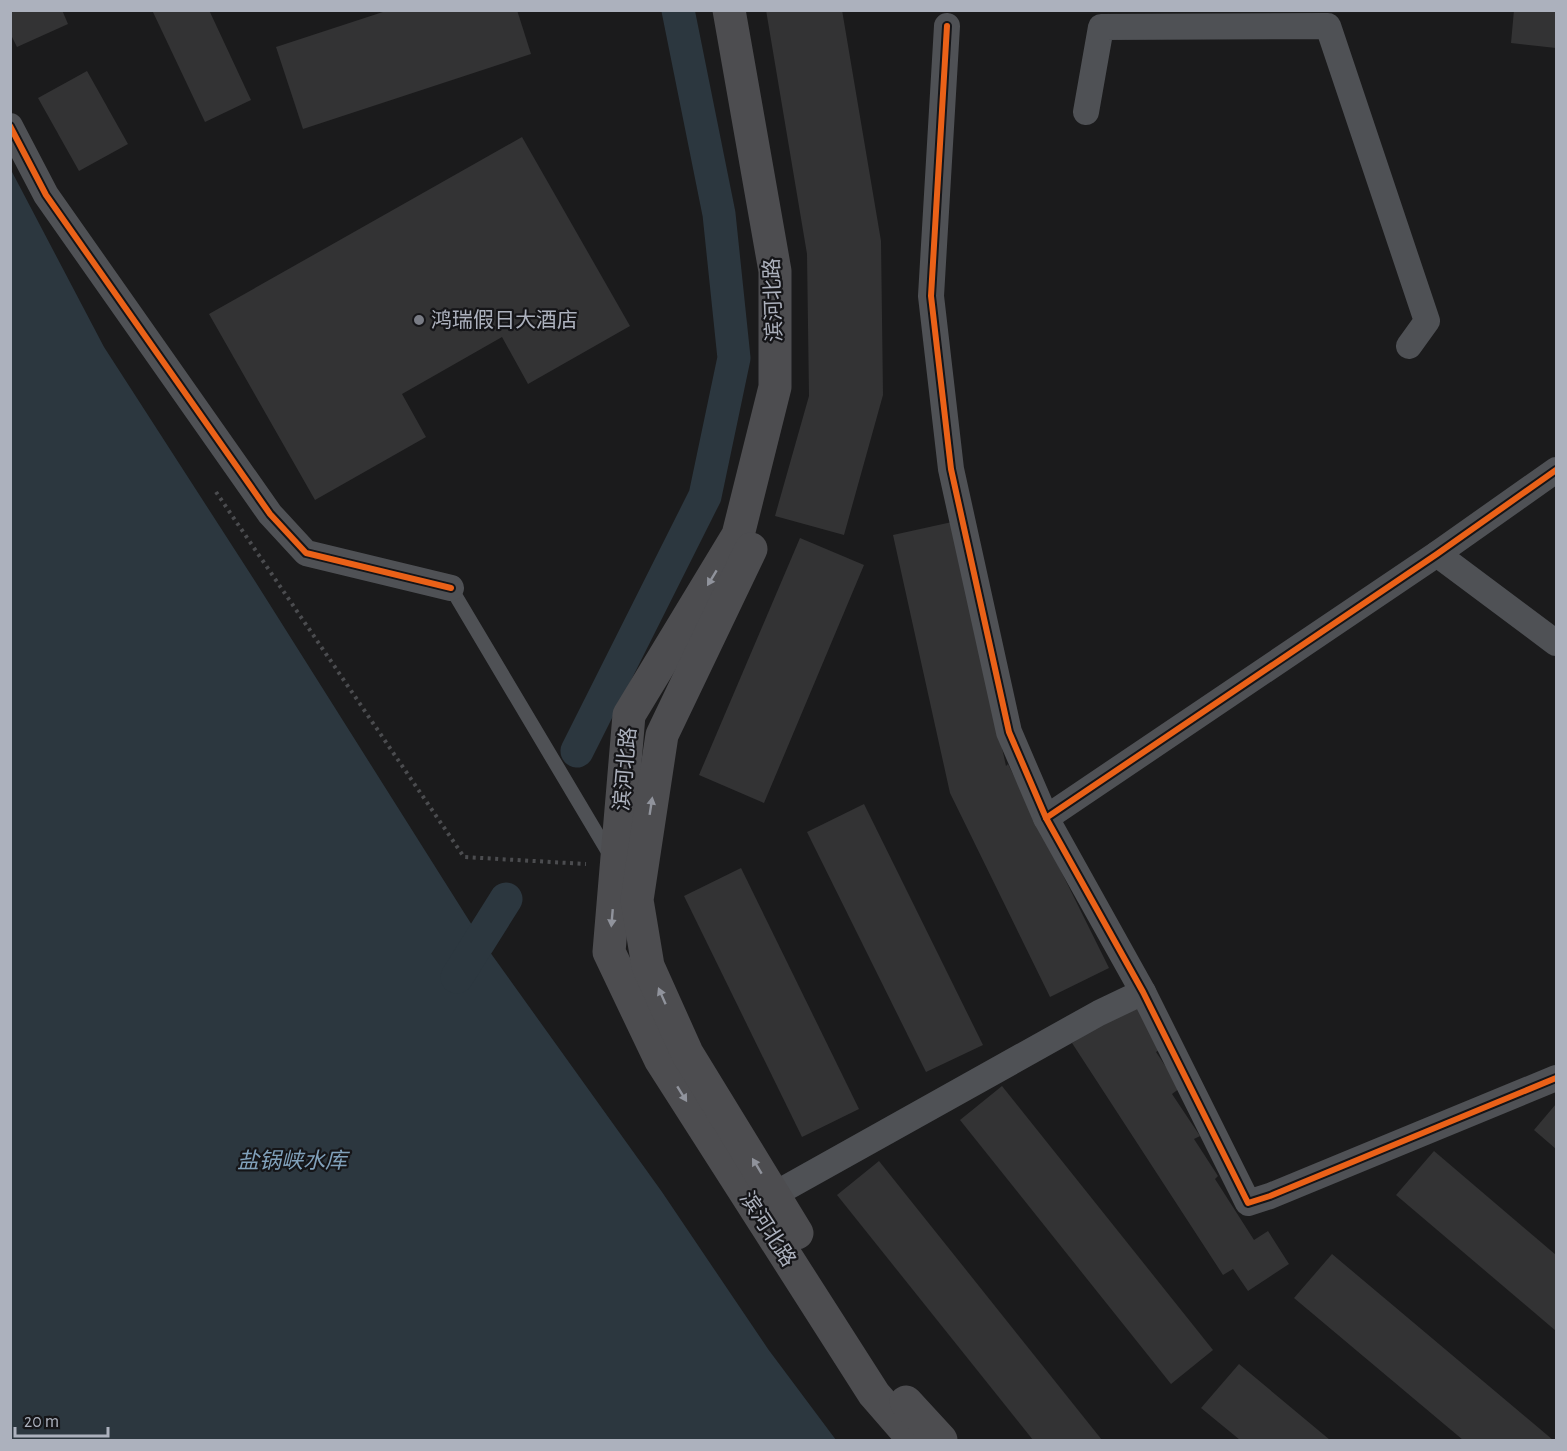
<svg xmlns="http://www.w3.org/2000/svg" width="1567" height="1451" font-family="'Alegreya Sans','Noto Sans SC',sans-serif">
<rect width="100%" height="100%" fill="#1b1b1c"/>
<!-- water -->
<path fill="#2c373f" d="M 11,170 L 104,347 L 253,578 L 482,941 L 662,1192 L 768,1349 L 836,1440 L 11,1440 Z"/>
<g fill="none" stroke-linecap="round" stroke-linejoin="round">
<!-- canal -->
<g stroke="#2c373f" stroke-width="33">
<path d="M 577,751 L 705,496 L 734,358 L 719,214 L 678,10"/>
<path d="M 457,977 L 506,899"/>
</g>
</g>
<!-- building -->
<g fill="#333334">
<path d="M 10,10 L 62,10 L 68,24 L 17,47 L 10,33 Z"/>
<path d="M 152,10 L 209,10 L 251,100 L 205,122 Z"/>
<path d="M 389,10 L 517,10 L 531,54 L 303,129 L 276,47 Z"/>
<path d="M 766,10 L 842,10 L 881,241 L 883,395 L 844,535 L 775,516 L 809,396 L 807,254 Z"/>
<path d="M 1514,10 L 1556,10 L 1556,48 L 1511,43 Z"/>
<path d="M 87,71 L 128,144 L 79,171 L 38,98 Z"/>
<path d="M 522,137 L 630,326 L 528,384 L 502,337 L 402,394 L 426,437 L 315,500 L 209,314 Z"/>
<path d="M 952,522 L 1006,766 L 1008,764 L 1109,968 L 1050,997 L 950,793 L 893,535 Z"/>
<path d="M 800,538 L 864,565 L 764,803 L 699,775 Z"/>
<path d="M 864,804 L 983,1045 L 926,1072 L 807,832 Z"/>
<path d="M 741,868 L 859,1109 L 802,1137 L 684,896 Z"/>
<path d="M 1136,1002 L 1165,1046 L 1156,1052 L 1180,1088 L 1172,1094 L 1200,1136 L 1194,1139 L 1218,1176 L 1215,1179 L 1254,1240 L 1268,1231 L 1289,1264 L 1248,1291 L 1233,1269 L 1223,1275 L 1072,1043 Z"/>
<path d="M 1002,1086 L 1213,1350 L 1171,1384 L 960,1120 Z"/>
<path d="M 1556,1104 L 1556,1149 L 1534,1130 Z"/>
<path d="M 1434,1151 L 1556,1255 L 1556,1331 L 1396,1195 Z"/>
<path d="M 879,1161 L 1102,1440 L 1033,1440 L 837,1195 Z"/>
<path d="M 1332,1254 L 1553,1440 L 1463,1440 L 1294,1298 Z"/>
<path d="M 1239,1364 L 1330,1440 L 1240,1440 L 1201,1408 Z"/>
</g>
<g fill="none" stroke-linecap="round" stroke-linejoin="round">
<!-- path -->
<path stroke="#4b4c4f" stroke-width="4" stroke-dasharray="3 4.5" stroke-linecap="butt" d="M 216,492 L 464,857 L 586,864"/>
<!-- service -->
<path stroke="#4f5155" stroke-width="14" d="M 451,588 L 611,857"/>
<!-- minor -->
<g stroke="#4f5155" stroke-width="26">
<path d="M 947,26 L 931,296 L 951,469 L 1009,732 L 1046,818 L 1437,554 L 1556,470"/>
<path d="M 1086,112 L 1101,27 L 1328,26 L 1427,321 L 1409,346"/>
<path d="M 10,126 L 46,195 L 270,514 L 306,553 L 451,588"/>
<path d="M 1437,554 L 1556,643"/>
<path d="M 1046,818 L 1143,992 L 1248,1203 L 1270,1196 L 1556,1078"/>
<path d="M 759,1203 L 1099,1013 L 1143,992"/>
</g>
<!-- primary -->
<g stroke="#4d4d50" stroke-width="33">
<path d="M 729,10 L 775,271 L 775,387 L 738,535 L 629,715 L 609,952 L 660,1059 L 874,1394 L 914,1440"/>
<path d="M 751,549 L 662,735 L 637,900 L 648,966 L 687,1053 L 797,1233"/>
<path d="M 906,1402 L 941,1440"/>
</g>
<!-- cycleway casing -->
<g stroke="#151518" stroke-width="10">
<g id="cycleway">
<path d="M 947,26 L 931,296 L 951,469 L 1009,732 L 1046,818 L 1437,554 L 1556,470"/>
<path d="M 10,126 L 46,195 L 270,514 L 306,553 L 451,588"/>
<path d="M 1046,818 L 1143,992 L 1248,1203 L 1270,1196 L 1556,1078"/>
</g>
</g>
<!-- cycleway -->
<use href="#cycleway" stroke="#ea6118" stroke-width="6"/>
</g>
<!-- one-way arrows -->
<defs><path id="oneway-solid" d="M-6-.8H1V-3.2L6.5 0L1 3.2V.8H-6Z" transform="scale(1.5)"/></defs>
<g fill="#90939c">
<use href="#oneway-solid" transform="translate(712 578) rotate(121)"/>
<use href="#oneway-solid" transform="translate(651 806) rotate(-81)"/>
<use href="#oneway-solid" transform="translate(612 918) rotate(95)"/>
<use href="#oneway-solid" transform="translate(662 996) rotate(-114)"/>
<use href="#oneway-solid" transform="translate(682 1094) rotate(58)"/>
<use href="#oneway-solid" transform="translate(757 1166) rotate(-121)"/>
</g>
<!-- markers -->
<circle fill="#797c85" stroke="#151518" stroke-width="2" cx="419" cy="320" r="6"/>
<g text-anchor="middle" stroke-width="4.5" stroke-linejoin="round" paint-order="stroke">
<!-- street labels -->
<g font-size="21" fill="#acb1bd" stroke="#151518">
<text transform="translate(773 300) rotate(-92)" y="7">滨河北路</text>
<text transform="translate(625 769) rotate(-85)" y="7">滨河北路</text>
<text transform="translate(768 1229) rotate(57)" y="7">滨河北路</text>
</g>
<!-- poi labels -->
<g font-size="21" fill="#acb1bd" stroke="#151518" text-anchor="start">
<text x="431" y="327">鸿瑞假日大酒店</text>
</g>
<!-- water labels -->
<g font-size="22" font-style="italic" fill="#80a0ba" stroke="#151518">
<text x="292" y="1168">盐锅峡水库</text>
</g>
</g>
<!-- border -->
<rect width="1567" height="1451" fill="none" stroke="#acb1bd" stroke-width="24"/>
<!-- scale -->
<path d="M15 1427v9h93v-9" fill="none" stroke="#acb1bd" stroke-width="3"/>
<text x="24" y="1427" font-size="18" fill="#acb1bd" stroke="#151518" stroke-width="4.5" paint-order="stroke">20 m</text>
</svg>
